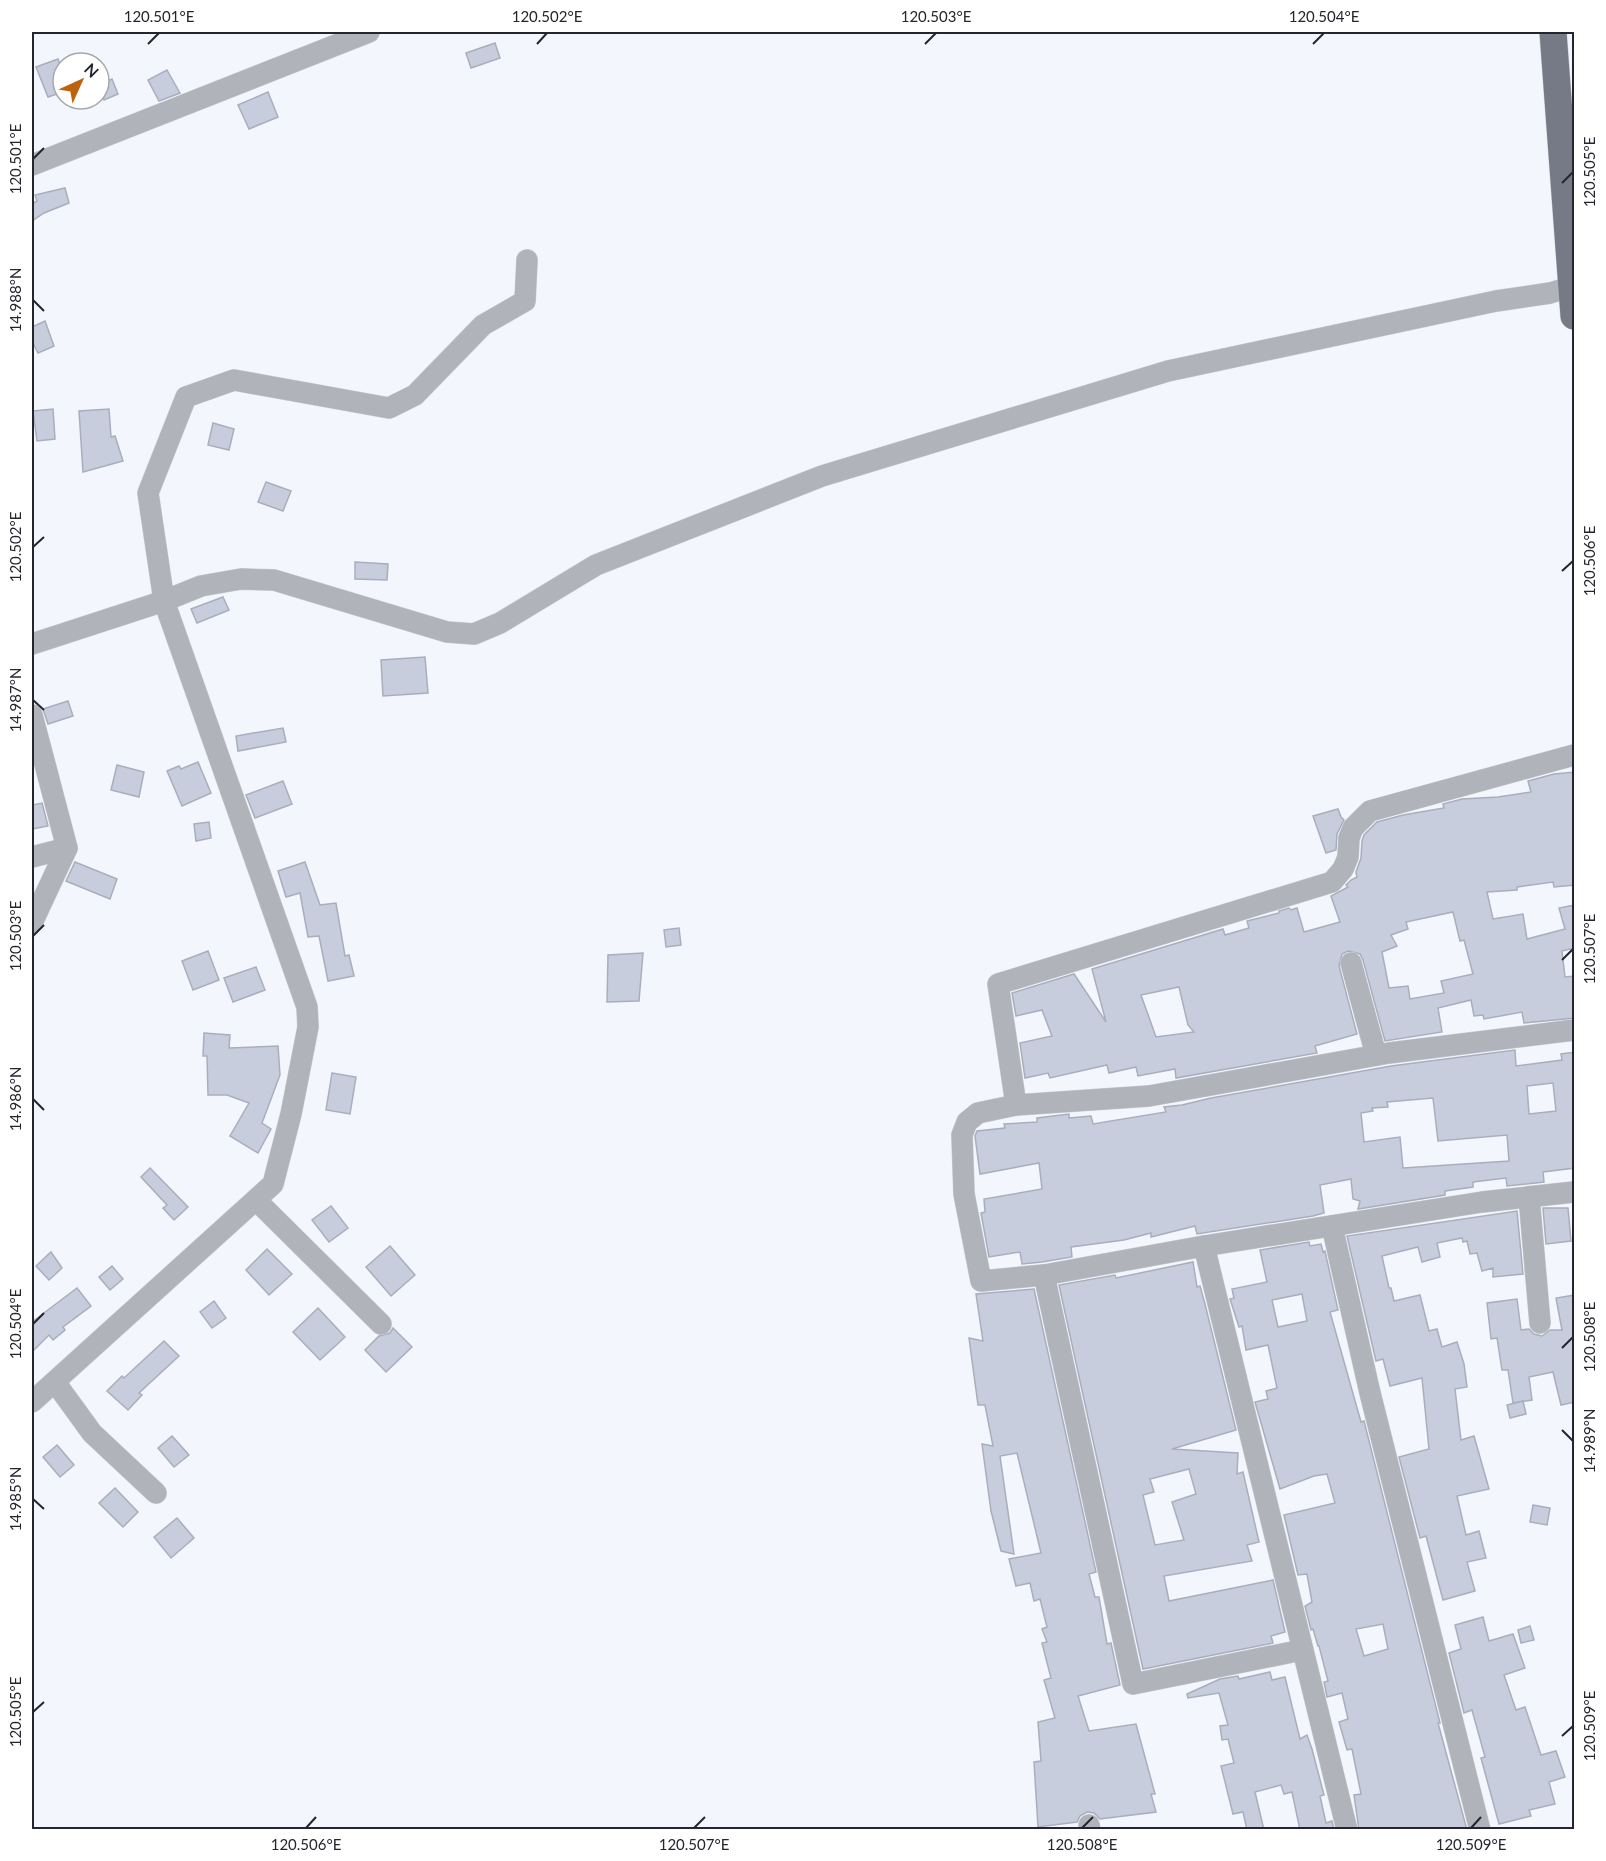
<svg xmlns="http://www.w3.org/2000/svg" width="1606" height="1861" font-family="Lato,sans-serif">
<rect width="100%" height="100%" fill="#f4f6fd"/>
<!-- building -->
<g fill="#c7cddc" stroke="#a9aebd" stroke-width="1.5" fill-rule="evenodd">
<path d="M 495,43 L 500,58 L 471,68 L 466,53 Z"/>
<path d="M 58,59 L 63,72 L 63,92 L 48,97 L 36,67 Z"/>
<path d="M 167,70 L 180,93 L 159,101 L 148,80 Z"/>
<path d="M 112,79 L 118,94 L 104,100 L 99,85 Z"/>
<path d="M 268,92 L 278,117 L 249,129 L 238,105 Z"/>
<path d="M 65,188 L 69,203 L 44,213 L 32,221 L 32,204 L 37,201 L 35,195 Z"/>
<path d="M 45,321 L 54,346 L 38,353 L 32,341 L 32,327 Z"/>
<path d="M 53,409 L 55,439 L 37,441 L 33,411 Z"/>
<path d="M 109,409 L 111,437 L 115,436 L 123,461 L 83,472 L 79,411 Z"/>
<path d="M 213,423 L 234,429 L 229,450 L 208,445 Z"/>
<path d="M 266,482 L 291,491 L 283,511 L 258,502 Z"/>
<path d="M 355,562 L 388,564 L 387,580 L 355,579 Z"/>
<path d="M 223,597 L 229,610 L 197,623 L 191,609 Z"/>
<path d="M 425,657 L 428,693 L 383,696 L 381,660 Z"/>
<path d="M 68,701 L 73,716 L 48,724 L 43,709 Z"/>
<path d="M 283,728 L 286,742 L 238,751 L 236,736 Z"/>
<path d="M 198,762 L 211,793 L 182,806 L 167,771 L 179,766 L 181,769 Z"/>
<path d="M 117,765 L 144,772 L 139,797 L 111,790 Z"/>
<path d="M 1575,772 L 1575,885 L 1554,887 L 1553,882 L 1517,887 L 1517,890 L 1487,892 L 1493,919 L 1523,914 L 1527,939 L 1565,929 L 1559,908 L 1575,905 L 1575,948 L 1562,951 L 1565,977 L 1575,976 L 1575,1018 L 1524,1023 L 1522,1012 L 1484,1019 L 1483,1015 L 1474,1016 L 1471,1000 L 1438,1008 L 1442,1032 L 1385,1041 L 1363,960 L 1360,954 L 1348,951 L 1342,954 L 1339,966 L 1357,1034 L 1315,1046 L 1317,1053 L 1176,1078 L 1175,1069 L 1138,1076 L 1136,1067 L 1109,1073 L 1107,1065 L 1050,1078 L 1048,1073 L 1025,1078 L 1020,1043 L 1052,1036 L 1042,1010 L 1016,1016 L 1012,993 L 1074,974 L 1106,1022 L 1092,969 L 1223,929 L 1225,935 L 1249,928 L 1247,921 L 1279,913 L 1279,911 L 1289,908 L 1291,910 L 1297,908 L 1304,932 L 1340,922 L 1331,896 L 1348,887 L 1346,885 L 1351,880 L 1357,877 L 1356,872 L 1361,858 L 1362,841 L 1364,835 L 1377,822 L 1403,815 L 1444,808 L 1443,804 L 1462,799 L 1498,797 L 1531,792 L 1528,781 L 1554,774 ZM 1453,912 L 1460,941 L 1464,940 L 1473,974 L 1441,981 L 1444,993 L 1410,999 L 1408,986 L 1389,988 L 1382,952 L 1397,946 L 1391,935 L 1408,929 L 1406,922 ZM 1179,987 L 1188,1025 L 1194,1032 L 1156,1037 L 1141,995 Z"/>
<path d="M 283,781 L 292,804 L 255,818 L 246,795 Z"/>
<path d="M 42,803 L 48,826 L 32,829 L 32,805 Z"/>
<path d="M 1338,809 L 1341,817 L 1344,820 L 1337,834 L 1336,850 L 1326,853 L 1313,816 Z"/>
<path d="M 209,822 L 211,838 L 196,841 L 194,824 Z"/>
<path d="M 75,862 L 117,879 L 110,899 L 66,881 Z"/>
<path d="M 305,862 L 320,905 L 336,903 L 345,956 L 349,955 L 354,976 L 328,981 L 319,936 L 308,937 L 300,893 L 286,897 L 278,871 Z"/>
<path d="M 679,928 L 681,945 L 666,947 L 664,930 Z"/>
<path d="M 208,951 L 219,980 L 193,990 L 182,961 Z"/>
<path d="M 643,953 L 639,1001 L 607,1002 L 608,955 Z"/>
<path d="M 256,967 L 265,990 L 233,1002 L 224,978 Z"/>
<path d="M 204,1033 L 230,1035 L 229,1048 L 278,1046 L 280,1075 L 262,1123 L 271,1129 L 258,1153 L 230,1136 L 249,1103 L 227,1095 L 208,1095 L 207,1056 L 203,1056 Z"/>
<path d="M 1515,1050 L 1516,1066 L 1562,1060 L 1561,1054 L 1575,1052 L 1575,1168 L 1543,1172 L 1544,1182 L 1507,1186 L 1506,1178 L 1473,1182 L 1473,1187 L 1445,1191 L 1445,1195 L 1358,1209 L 1360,1201 L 1353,1199 L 1351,1179 L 1320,1185 L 1324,1213 L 1313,1216 L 1197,1234 L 1195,1226 L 1151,1237 L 1151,1233 L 1124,1240 L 1071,1247 L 1072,1257 L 1042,1262 L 1022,1264 L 1020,1252 L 989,1257 L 981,1213 L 985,1212 L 984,1199 L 1042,1189 L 1039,1163 L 980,1174 L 975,1136 L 977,1131 L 1005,1128 L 1004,1124 L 1037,1122 L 1037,1118 L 1069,1114 L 1069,1118 L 1091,1116 L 1093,1124 L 1166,1112 L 1164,1107 L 1182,1105 L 1211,1098 L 1391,1066 ZM 1553,1083 L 1556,1111 L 1529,1114 L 1527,1086 ZM 1433,1098 L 1438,1141 L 1507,1135 L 1509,1161 L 1403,1168 L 1400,1137 L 1364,1142 L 1361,1113 L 1373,1111 L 1372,1108 L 1388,1107 L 1387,1102 Z"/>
<path d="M 332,1073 L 356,1077 L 350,1114 L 326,1110 Z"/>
<path d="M 150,1168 L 188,1207 L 174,1220 L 163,1208 L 167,1205 L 141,1177 Z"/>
<path d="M 331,1206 L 348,1228 L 329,1242 L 312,1220 Z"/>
<path d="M 1543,1208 L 1568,1208 L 1571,1241 L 1546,1244 Z"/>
<path d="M 1517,1211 L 1523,1274 L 1493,1277 L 1493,1268 L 1482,1271 L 1477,1253 L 1470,1254 L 1467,1241 L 1463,1242 L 1462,1238 L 1437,1243 L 1440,1257 L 1422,1262 L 1418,1247 L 1382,1256 L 1389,1288 L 1391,1288 L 1394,1301 L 1420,1295 L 1429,1331 L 1437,1329 L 1442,1347 L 1457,1342 L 1464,1364 L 1467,1387 L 1455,1389 L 1461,1440 L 1474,1436 L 1489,1489 L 1457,1496 L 1466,1535 L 1479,1531 L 1486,1558 L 1467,1562 L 1475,1591 L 1443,1600 L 1426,1536 L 1420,1538 L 1399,1457 L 1429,1449 L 1422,1378 L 1390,1386 L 1383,1359 L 1376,1361 L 1347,1236 Z"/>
<path d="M 1309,1242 L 1310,1246 L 1321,1244 L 1323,1252 L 1325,1251 L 1338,1310 L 1330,1312 L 1361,1422 L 1364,1421 L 1440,1723 L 1438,1723 L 1467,1830 L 1359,1830 L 1354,1795 L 1361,1794 L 1352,1749 L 1347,1750 L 1339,1722 L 1348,1719 L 1342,1693 L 1327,1697 L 1324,1682 L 1328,1681 L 1319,1646 L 1318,1646 L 1313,1629 L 1311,1630 L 1305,1606 L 1312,1602 L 1307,1574 L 1298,1575 L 1284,1515 L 1335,1503 L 1327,1474 L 1314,1476 L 1280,1489 L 1255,1402 L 1268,1399 L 1266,1391 L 1277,1388 L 1268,1345 L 1246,1350 L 1242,1326 L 1239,1327 L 1230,1299 L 1234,1298 L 1232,1289 L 1267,1282 L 1260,1250 ZM 1302,1294 L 1307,1321 L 1278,1327 L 1272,1300 ZM 1383,1624 L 1388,1649 L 1364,1656 L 1356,1629 Z"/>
<path d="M 390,1246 L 415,1275 L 391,1296 L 366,1267 Z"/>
<path d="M 267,1249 L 292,1274 L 269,1295 L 246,1270 Z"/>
<path d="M 51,1252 L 62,1268 L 49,1280 L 36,1266 Z"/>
<path d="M 1193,1262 L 1197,1287 L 1200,1286 L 1205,1304 L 1236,1430 L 1172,1449 L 1238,1453 L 1237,1474 L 1243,1472 L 1259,1542 L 1247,1545 L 1252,1561 L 1164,1576 L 1169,1601 L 1273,1580 L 1285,1632 L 1271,1636 L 1273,1643 L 1143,1669 L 1059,1285 L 1115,1275 L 1116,1278 ZM 1189,1469 L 1196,1494 L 1172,1502 L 1184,1540 L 1155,1545 L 1143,1495 L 1154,1492 L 1150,1479 Z"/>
<path d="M 112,1266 L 123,1279 L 110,1290 L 99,1277 Z"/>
<path d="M 77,1288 L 91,1306 L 63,1327 L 65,1330 L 53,1340 L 49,1335 L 32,1352 L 32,1322 Z"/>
<path d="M 1034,1289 L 1096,1572 L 1089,1574 L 1095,1597 L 1099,1597 L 1107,1644 L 1111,1643 L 1120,1685 L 1078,1696 L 1089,1731 L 1136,1724 L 1155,1794 L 1151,1794 L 1156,1812 L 1100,1819 L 1094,1813 L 1087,1812 L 1080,1816 L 1077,1822 L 1038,1827 L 1034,1762 L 1041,1761 L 1038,1722 L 1055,1718 L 1044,1680 L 1051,1678 L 1042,1643 L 1047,1642 L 1042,1629 L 1047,1627 L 1040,1599 L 1034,1601 L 1030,1583 L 1016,1586 L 1009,1559 L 1041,1553 L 1017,1453 L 1000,1456 L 1014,1554 L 1001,1551 L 991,1511 L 982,1444 L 993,1446 L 985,1405 L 978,1405 L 969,1338 L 983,1341 L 976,1294 Z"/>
<path d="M 1575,1295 L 1575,1402 L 1561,1405 L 1553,1372 L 1529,1377 L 1532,1400 L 1513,1403 L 1508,1370 L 1502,1370 L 1497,1338 L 1491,1339 L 1487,1303 L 1517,1299 L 1521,1330 L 1529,1329 L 1534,1334 L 1542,1336 L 1550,1330 L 1562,1330 L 1556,1298 Z"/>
<path d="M 214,1301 L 226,1318 L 212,1328 L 200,1312 Z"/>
<path d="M 318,1308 L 345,1337 L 320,1360 L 293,1332 Z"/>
<path d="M 393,1328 L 412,1347 L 386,1372 L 365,1350 L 379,1336 L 390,1333 Z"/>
<path d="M 164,1341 L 179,1356 L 139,1393 L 142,1395 L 128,1410 L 107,1391 L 122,1376 L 124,1378 Z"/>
<path d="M 1523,1401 L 1526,1414 L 1510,1418 L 1507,1405 Z"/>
<path d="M 172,1436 L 189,1455 L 174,1467 L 158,1448 Z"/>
<path d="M 57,1445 L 74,1465 L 60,1477 L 43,1457 Z"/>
<path d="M 115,1488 L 138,1512 L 123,1527 L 99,1503 Z"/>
<path d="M 1533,1505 L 1550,1508 L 1547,1525 L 1530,1522 Z"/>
<path d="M 177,1518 L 194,1538 L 171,1558 L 154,1537 Z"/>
<path d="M 1483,1617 L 1489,1641 L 1513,1634 L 1525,1668 L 1504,1675 L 1516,1710 L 1525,1707 L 1541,1755 L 1556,1751 L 1565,1777 L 1549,1782 L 1555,1804 L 1529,1810 L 1531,1816 L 1499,1824 L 1481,1758 L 1485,1757 L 1472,1710 L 1464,1713 L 1449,1653 L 1461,1649 L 1455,1625 Z"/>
<path d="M 1530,1626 L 1534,1640 L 1521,1643 L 1518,1630 Z"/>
<path d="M 1270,1672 L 1272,1680 L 1285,1677 L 1300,1739 L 1307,1735 L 1312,1749 L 1324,1795 L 1320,1796 L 1326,1823 L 1332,1821 L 1334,1830 L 1300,1830 L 1292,1792 L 1284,1794 L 1281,1785 L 1255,1792 L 1264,1830 L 1247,1830 L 1243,1812 L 1233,1814 L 1221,1766 L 1234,1763 L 1228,1739 L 1222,1740 L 1220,1726 L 1228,1725 L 1219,1693 L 1188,1698 L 1187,1694 L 1220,1679 L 1238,1676 L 1239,1679 Z"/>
</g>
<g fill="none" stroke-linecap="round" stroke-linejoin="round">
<!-- minor casing -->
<g stroke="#cfd1d7" stroke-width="22">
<g id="minor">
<path d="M 32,165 L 369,32"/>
<path d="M 32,644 L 164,601 L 201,586 L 241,579 L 274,580 L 447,632 L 474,634 L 500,623 L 596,565 L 822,476 L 1168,371 L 1496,301 L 1550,293 L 1574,286"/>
<path d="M 32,715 L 67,848 L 32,923"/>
<path d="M 32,857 L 67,848"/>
<path d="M 1351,963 L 1376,1055"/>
<path d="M 1574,1030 L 1389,1053 L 1149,1096 L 1016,1105 L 978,1113 L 967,1122 L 962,1135 L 964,1194 L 981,1281 L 1044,1275 L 1204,1246 L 1482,1202 L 1574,1192"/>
<path d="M 1016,1105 L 998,984 L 1332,882 L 1343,869 L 1348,857 L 1349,838 L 1353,828 L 1370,811 L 1574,755"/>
<path d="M 1529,1197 L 1540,1323"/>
<path d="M 256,1200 L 381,1324"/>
<path d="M 1332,1226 L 1370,1393 L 1480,1830"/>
<path d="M 1204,1246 L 1347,1830"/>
<path d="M 1044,1275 L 1133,1684 L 1302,1650"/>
<path d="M 55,1382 L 92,1433 L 156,1493"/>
<path d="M 32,1402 L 273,1184 L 291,1114 L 308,1027 L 307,1007 L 164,601 L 148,493 L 186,397 L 234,380 L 389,408 L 415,395 L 483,325 L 525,301 L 527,260"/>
<path d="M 1089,1825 L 1090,1830"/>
</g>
</g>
<!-- major casing -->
<g stroke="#cfd1d7" stroke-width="28">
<path id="major" d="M 1553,32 L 1574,316"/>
</g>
<!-- minor -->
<use href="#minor" stroke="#b0b3ba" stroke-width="21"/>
<!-- major -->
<use href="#major" stroke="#767a86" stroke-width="27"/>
</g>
<!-- ticks -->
<path fill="none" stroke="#24262c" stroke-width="2" d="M 148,44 L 159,33M 537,44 L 547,33M 925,44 L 936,33M 1313,44 L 1324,33M 33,159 L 44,148M 1562,183 L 1573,172M 33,300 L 44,311M 33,547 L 44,537M 1562,571 L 1573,561M 33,700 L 44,710M 33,936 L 44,925M 1562,960 L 1573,949M 33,1099 L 44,1110M 33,1324 L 44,1313M 1562,1348 L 1573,1337M 1562,1430 L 1573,1441M 33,1499 L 44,1509M 33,1712 L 44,1702M 1562,1736 L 1573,1726M 306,1828 L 316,1817M 694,1828 L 705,1817M 1082,1828 L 1093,1817M 1471,1828 L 1481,1817"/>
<!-- border -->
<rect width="1606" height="1861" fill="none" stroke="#ffffff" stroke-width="66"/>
<!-- north arrow -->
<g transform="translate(81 81) rotate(45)"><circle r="28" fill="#ffffff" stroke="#a7a8ab" stroke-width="1.5"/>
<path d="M0-4.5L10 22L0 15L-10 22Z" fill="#be630b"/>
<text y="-9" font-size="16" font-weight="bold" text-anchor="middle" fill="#24262c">N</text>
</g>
<rect x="33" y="33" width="1540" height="1795" fill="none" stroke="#24262c" stroke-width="2"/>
<g font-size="15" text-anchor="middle" fill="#24262c">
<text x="159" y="22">120.501°E</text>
<text x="547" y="22">120.502°E</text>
<text x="936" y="22">120.503°E</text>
<text x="1324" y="22">120.504°E</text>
<text transform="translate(16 159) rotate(-90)" y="5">120.501°E</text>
<text transform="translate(1590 172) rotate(-90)" y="5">120.505°E</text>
<text transform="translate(16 300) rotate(-90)" y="5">14.988°N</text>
<text transform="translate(16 547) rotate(-90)" y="5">120.502°E</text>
<text transform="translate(1590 561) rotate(-90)" y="5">120.506°E</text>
<text transform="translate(16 700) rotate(-90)" y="5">14.987°N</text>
<text transform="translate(16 936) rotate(-90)" y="5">120.503°E</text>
<text transform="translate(1590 949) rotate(-90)" y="5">120.507°E</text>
<text transform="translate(16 1099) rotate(-90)" y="5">14.986°N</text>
<text transform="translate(16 1324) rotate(-90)" y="5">120.504°E</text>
<text transform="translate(1590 1337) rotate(-90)" y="5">120.508°E</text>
<text transform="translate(1590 1441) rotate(-90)" y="5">14.989°N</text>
<text transform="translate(16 1499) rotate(-90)" y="5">14.985°N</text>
<text transform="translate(16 1712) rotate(-90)" y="5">120.505°E</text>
<text transform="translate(1590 1726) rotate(-90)" y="5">120.509°E</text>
<text x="306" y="1850">120.506°E</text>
<text x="694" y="1850">120.507°E</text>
<text x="1082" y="1850">120.508°E</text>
<text x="1471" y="1850">120.509°E</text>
</g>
</svg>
